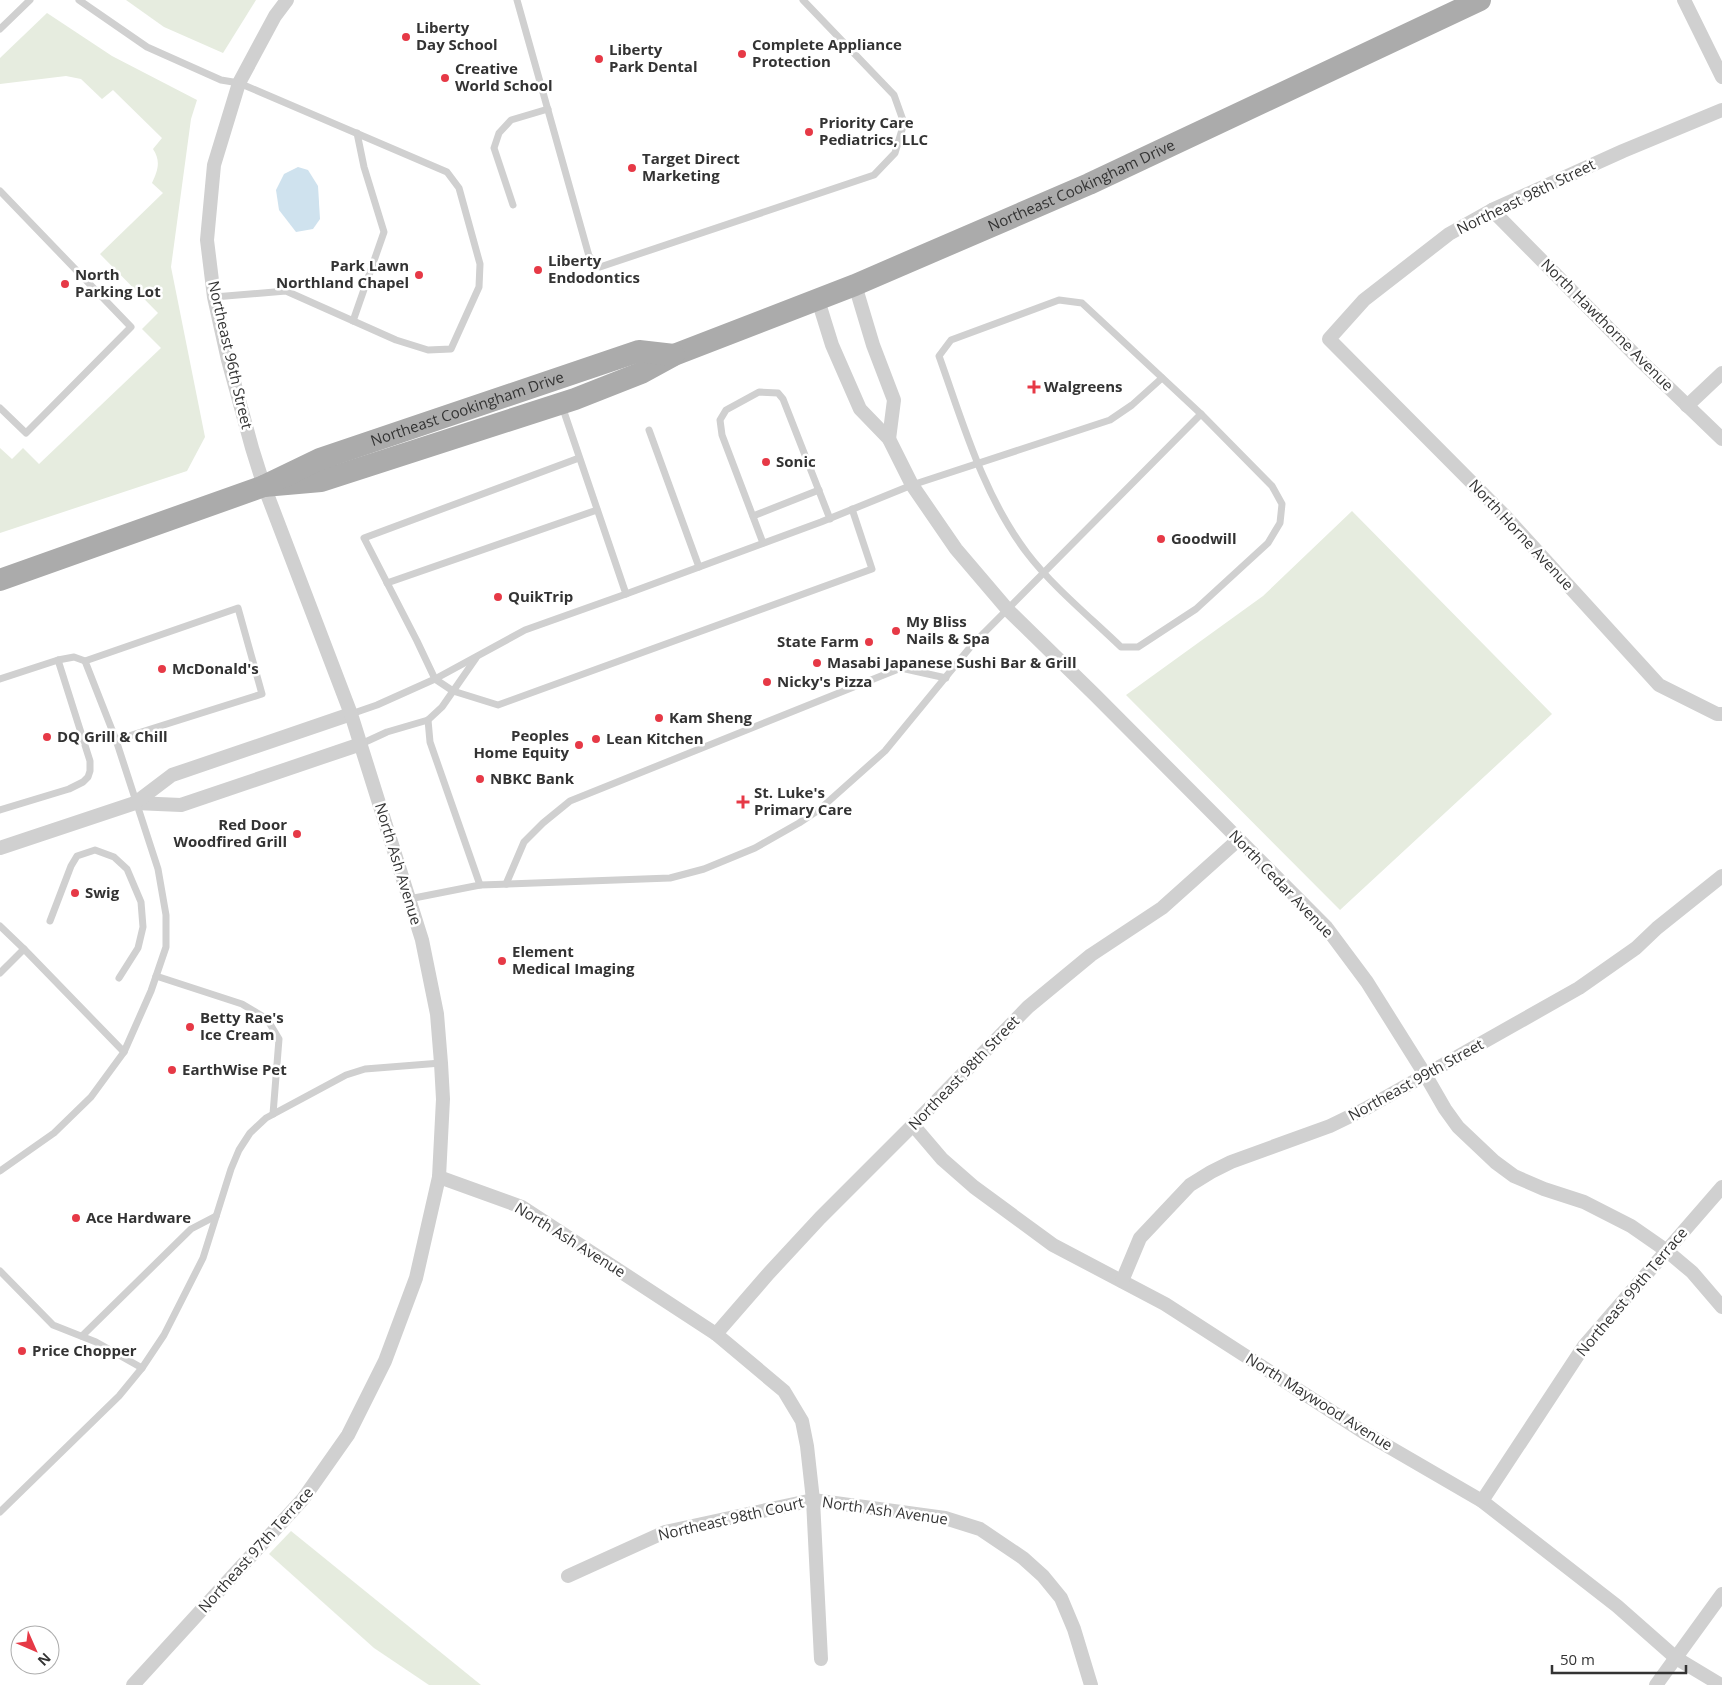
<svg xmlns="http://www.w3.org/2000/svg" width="1722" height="1685" font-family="'Open Sans',sans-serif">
<rect width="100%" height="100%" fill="#fff"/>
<!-- green -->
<g fill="#e6ecdf">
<path d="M 126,0 L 256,0 L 223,53 L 164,27 Z"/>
<path d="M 47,13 L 112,56 L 197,100 L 191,119 L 171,267 L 205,437 L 187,471 L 0,533 L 0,448 L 12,459 L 23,448 L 39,464 L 161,348 L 142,329 L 158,313 L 100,254 L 163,193 L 152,183 C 158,170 161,161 153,149 L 162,138 L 113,90 L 102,99 L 81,79 L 66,76 L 0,84 L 0,58 Z"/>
<path d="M 1352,511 L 1552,714 L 1340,910 L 1126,695 L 1263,596 Z"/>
<path d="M 291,1531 L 481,1685 L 429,1685 L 374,1648 L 269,1554 Z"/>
</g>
<!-- water -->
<path fill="#cfe2ee" d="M 298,167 L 308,170 L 318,186 L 320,219 L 313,229 L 296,232 L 279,210 L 276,190 L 284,174 Z"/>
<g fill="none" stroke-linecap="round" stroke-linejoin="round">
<!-- lane -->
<g stroke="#d0d0d0" stroke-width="7">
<path d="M 79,0 L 147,47 L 221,80 L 239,83 L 447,172 L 459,188 L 480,264 L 479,287 L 451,349 L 428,350 L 396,340 L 286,291 L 214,297"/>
<path d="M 517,0 L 589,256 L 600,267 L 874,175 L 895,153 L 904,123 L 894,95 L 803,0"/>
<path d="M 0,29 L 30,0"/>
<path d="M 0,191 L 131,327 L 26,433 L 0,408"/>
<path d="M 513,205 L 494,148 L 499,133 L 511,120 L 548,109"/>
<path d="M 1059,300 L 1082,303 L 1201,414 L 1272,486 L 1282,504 L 1280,523 L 1268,543 L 1196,609 L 1138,647 L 1121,647 C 1091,618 1052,586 1027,553 C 983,495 963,423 939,356 L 951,340 Z"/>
<path d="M 353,321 L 384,232 L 364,167 L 357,133"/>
<path d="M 649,430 L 699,567"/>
<path d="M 579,458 L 364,538 L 417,641 L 435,679 L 453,691 L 498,705 L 872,569 L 852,509"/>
<path d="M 753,516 L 819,490"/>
<path d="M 763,543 L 722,435 L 720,420 L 726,410 L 759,392 L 778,393 L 783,399 L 830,519"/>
<path d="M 387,583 L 597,510"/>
<path d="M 626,594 L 821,522 L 912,485 L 1110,420 L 1132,405 L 1162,378"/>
<path d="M 0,679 L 58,660 L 74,657 L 85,661"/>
<path d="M 351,714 L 377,705 L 435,679 L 525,630 L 626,594 L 562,406"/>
<path d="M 361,744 L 387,732 L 428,720 L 442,707 L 476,658"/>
<path d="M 0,810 L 69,789 L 83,782 L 88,777 L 90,771 L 90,761 L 58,660"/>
<path d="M 506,884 L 524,842 L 543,823 L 570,801 L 901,668 L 946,678"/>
<path d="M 480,885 L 670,878 L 704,869 L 755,848 L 799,823 L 820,809 L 885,751 L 972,645 L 1201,414"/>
<path d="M 409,899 L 480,885 L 430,742 L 428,720"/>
<path d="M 50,921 L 71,866 L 77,856 L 95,850 L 114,857 L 127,869 L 141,902 L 143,927 L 138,948 L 119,978"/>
<path d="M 0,926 L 24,949"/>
<path d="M 0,973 L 24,949 L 124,1052"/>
<path d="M 156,976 L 242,1004 L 267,1019 L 279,1039 L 273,1114"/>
<path d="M 0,1171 L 54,1133 L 91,1097 L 124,1052 L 151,991 L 166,947 L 166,915 L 158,869 L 116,740 L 85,661 L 238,608 L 262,694 L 116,740"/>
<path d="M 0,1271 L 53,1325 L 96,1342 L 142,1368"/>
<path d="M 82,1336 L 191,1229 L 216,1216"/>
<path d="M 0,1512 L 119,1396 L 142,1368 L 164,1335 L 203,1258 L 231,1169 L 239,1150 L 250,1133 L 266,1118 L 346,1075 L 365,1069 L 441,1063"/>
</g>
<!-- street -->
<g stroke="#d0d0d0" stroke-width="14">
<path d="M 1684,0 L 1722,77"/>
<path d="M 1722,110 L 1623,151 L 1492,210 L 1449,234 L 1364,300 L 1329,339 L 1505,516 L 1659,685 L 1717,714 L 1722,714"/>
<path d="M 1492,210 L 1642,362 L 1722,439"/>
<path d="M 855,285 L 873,345 L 894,400 L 889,439"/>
<path d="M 818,300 L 832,345 L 860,409 L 889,439 L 912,485 L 956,549 L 1008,610 L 1095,695 L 1326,927 L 1367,982 L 1426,1076 L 1445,1109 L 1458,1127 L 1495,1162 L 1514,1176 L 1544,1189 L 1584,1202 L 1631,1226 L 1667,1251 L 1692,1272 L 1722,1307"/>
<path d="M 1687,406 L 1722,373"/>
<path d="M 135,803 L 181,805 L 361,744"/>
<path d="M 0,848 L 135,803 L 172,775 L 351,714"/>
<path d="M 913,1125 L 942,1159 L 974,1187 L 1053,1245 L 1165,1304 L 1365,1433 L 1482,1501 L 1617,1606 L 1676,1658 L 1721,1685"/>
<path d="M 439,1177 L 522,1207 L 716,1334 L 784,1391 L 802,1421 L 807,1446 L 813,1500 L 821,1659"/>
<path d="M 1122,1281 L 1140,1238 L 1190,1185 L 1211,1172 L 1231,1162 L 1330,1126 L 1365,1109 L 1579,988 L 1636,948 L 1657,928 L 1722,876"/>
<path d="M 716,1334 L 769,1273 L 820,1218 L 913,1125 L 1028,1007 L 1091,955 L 1162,908 L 1238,840"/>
<path d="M 1482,1501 L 1584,1346 L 1722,1187"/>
<path d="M 568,1576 L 665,1532 L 813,1500 L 945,1518 L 980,1529 L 1023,1558 L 1043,1576 L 1061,1598 L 1074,1629 L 1091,1685"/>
<path d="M 133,1685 L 303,1499 L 348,1435 L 385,1361 L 416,1278 L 439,1177 L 443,1099 L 441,1063 L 437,1014 L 422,940 L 351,714 L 264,486 L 252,448 L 228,360 L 214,297 L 207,240 L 214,165 L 239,83 L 275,16 L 287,0"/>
<path d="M 1656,1685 L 1722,1594"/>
</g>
<!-- primary -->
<g stroke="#ababab" stroke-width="22">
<path id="s1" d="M 264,486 L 321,481 L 575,399 L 641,373 L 674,355 L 855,285 L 1089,184 L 1480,0"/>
<path id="s2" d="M 0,580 L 264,486 L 320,459 L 639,351 L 674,355"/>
</g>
</g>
<!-- markers -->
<g fill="#e63946" stroke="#fff" stroke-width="2">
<circle cx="406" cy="37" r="5"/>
<circle cx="742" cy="54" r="5"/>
<circle cx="599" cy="59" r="5"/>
<circle cx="445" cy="78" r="5"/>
<circle cx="809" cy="132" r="5"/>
<circle cx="632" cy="168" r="5"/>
<circle cx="538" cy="270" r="5"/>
<circle cx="419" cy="275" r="5"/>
<circle cx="65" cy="284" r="5"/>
<path d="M1031.5 379.5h5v5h5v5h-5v5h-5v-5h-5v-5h5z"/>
<circle cx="766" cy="462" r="5"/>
<circle cx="1161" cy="539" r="5"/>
<circle cx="498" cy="597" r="5"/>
<circle cx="896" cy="631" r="5"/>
<circle cx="869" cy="642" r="5"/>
<circle cx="817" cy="663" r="5"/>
<circle cx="162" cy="669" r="5"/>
<circle cx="767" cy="682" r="5"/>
<circle cx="659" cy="718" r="5"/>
<circle cx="47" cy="737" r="5"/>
<circle cx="596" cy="739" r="5"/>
<circle cx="579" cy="745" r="5"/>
<circle cx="480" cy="779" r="5"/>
<path d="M740.5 794.5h5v5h5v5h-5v5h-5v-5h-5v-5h5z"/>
<circle cx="297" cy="834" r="5"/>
<circle cx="75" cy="893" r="5"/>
<circle cx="502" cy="961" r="5"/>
<circle cx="190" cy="1027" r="5"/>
<circle cx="172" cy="1070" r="5"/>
<circle cx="76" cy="1218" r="5"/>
<circle cx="22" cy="1351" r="5"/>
</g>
<g text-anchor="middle" stroke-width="5" stroke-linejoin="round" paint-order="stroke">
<!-- poi labels -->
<g font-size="15" font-weight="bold" fill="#333" stroke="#fff" text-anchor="start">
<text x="416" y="33">Liberty<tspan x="416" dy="17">Day School</tspan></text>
<text x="752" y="50">Complete Appliance<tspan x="752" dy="17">Protection</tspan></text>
<text x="609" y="55">Liberty<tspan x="609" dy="17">Park Dental</tspan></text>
<text x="455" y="74">Creative<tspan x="455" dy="17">World School</tspan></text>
<text x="819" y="128">Priority Care<tspan x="819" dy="17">Pediatrics, LLC</tspan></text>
<text x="642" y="164">Target Direct<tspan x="642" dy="17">Marketing</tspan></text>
<text x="548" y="266">Liberty<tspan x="548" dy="17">Endodontics</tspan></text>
<text x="409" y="271" text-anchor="end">Park Lawn<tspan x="409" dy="17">Northland Chapel</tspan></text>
<text x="75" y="280">North<tspan x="75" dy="17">Parking Lot</tspan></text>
<text x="1044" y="392">Walgreens</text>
<text x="776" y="467">Sonic</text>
<text x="1171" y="544">Goodwill</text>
<text x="508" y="602">QuikTrip</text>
<text x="906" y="627">My Bliss<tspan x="906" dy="17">Nails &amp; Spa</tspan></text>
<text x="859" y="647" text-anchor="end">State Farm</text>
<text x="827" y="668">Masabi Japanese Sushi Bar &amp; Grill</text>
<text x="172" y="674">McDonald's</text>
<text x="777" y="687">Nicky's Pizza</text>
<text x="669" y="723">Kam Sheng</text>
<text x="569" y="741" text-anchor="end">Peoples<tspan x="569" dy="17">Home Equity</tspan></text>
<text x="57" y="742">DQ Grill &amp; Chill</text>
<text x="606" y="744">Lean Kitchen</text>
<text x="490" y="784">NBKC Bank</text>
<text x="754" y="798">St. Luke's<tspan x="754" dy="17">Primary Care</tspan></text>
<text x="287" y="830" text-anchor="end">Red Door<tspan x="287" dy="17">Woodfired Grill</tspan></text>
<text x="85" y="898">Swig</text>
<text x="512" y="957">Element<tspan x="512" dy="17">Medical Imaging</tspan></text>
<text x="200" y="1023">Betty Rae's<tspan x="200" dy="17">Ice Cream</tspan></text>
<text x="182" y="1075">EarthWise Pet</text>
<text x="86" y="1223">Ace Hardware</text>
<text x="32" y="1356">Price Chopper</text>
</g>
<!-- street labels -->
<g font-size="15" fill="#333" stroke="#fff">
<text dy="5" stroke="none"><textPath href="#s1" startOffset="874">Northeast Cookingham Drive</textPath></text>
<text transform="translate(1526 197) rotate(-26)" y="5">Northeast 98th Street</text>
<text transform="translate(1607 325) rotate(45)" y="5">North Hawthorne Avenue</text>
<text transform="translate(230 355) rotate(77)" y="5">Northeast 96th Street</text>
<text dy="5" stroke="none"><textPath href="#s2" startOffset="498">Northeast Cookingham Drive</textPath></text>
<text transform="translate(1521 535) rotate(47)" y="5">North Horne Avenue</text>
<text transform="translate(398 864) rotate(73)" y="5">North Ash Avenue</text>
<text transform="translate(1281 884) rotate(46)" y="5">North Cedar Avenue</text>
<text transform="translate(964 1073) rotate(-46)" y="5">Northeast 98th Street</text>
<text transform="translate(1416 1080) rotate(-29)" y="5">Northeast 99th Street</text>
<text transform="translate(570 1240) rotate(32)" y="5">North Ash Avenue</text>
<text transform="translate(1632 1292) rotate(-50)" y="5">Northeast 99th Terrace</text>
<text transform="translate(1319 1402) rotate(32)" y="5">North Maywood Avenue</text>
<text transform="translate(885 1511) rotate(8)" y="5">North Ash Avenue</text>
<text transform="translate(731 1519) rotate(-13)" y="5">Northeast 98th Court</text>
<text transform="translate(256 1550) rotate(-48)" y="5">Northeast 97th Terrace</text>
</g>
</g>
<!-- north arrow -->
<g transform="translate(35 1650) rotate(135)"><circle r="24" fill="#ffffff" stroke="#adadad"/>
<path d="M0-4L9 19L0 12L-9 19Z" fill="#e63946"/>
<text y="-8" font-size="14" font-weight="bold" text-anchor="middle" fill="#333333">N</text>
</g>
<!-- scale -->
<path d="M1552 1665v8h134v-8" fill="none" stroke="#333333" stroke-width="2.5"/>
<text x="1560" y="1665" font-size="15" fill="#333333" stroke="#ffffff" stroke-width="4" paint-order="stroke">50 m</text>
</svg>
